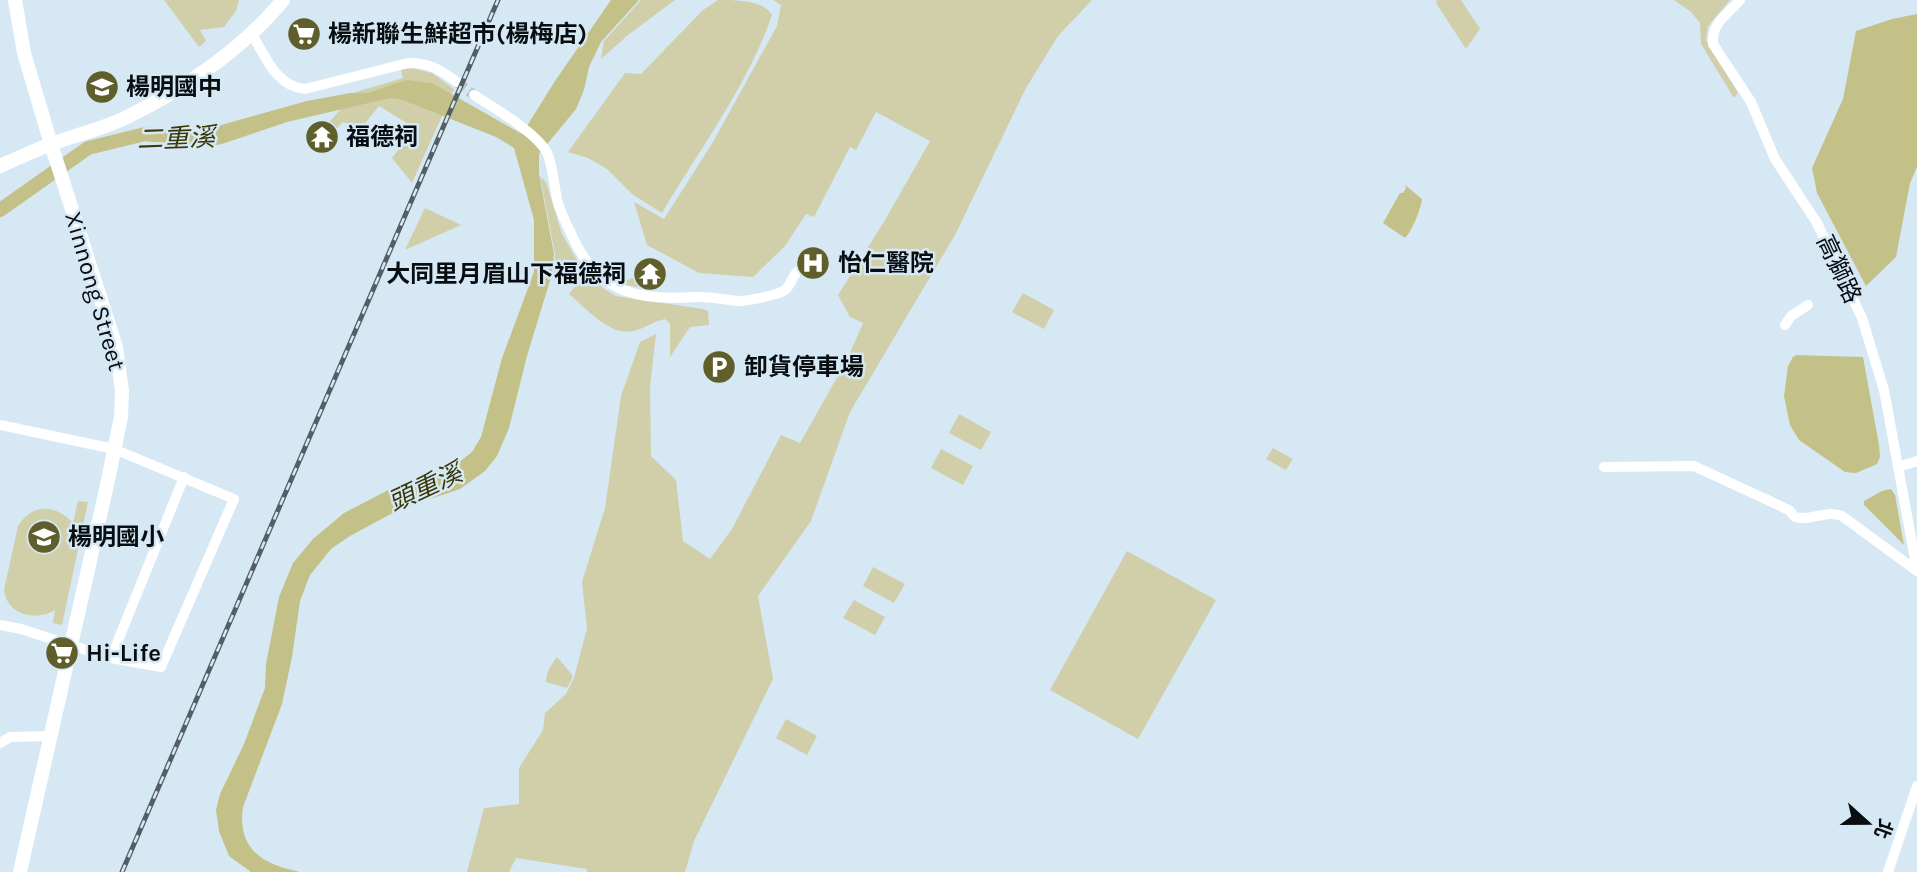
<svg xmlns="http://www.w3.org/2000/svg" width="1917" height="872" font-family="Karla,'Noto Sans TC',sans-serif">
<rect width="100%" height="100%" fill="#d6e8f4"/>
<!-- green -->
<g fill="#d0cfa9">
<path d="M 164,0 L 239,0 L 236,11 L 224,27 L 200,30 L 206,41 L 199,47 Z"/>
<path d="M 641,0 L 675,0 L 628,35 L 601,59 L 604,41 Z"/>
<path d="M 718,0 C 737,0 763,0 772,15 C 748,85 700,149 662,213 L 632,194 L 607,169 L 588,158 L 568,152 L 625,73 L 641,74 L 703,10 Z"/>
<path d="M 773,0 L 1092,0 L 1058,36 L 1026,88 L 955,235 L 850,412 L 811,521 L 758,596 L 773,679 L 694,841 L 685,872 L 587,872 L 587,869 L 516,858 L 509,872 L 467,872 L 484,808 L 519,804 L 519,768 L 543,730 L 545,713 L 566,694 L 574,678 L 587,628 L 582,582 L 605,508 L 621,396 L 640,342 L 656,334 L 650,387 L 651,456 L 676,480 L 683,541 L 710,559 L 732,529 L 781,435 L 800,443 L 847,360 L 863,323 L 850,317 L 838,295 L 885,220 L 930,141 L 876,112 L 856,150 L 850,147 L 814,217 L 806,214 L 785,246 L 753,277 L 699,273 L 647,245 L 634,202 L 664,219 L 713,142 L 777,26 L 781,5 Z"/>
<path d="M 1437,0 L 1461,0 L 1480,29 L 1466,49 L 1436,3 Z"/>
<path d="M 1674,0 L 1730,0 L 1708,26 L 1706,40 L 1738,93 L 1734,98 L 1701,44 L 1700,23 L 1691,12 Z"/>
<path d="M 412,68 L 432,73 L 454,89 L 412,183 L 392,158 L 415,128 L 379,106 L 362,127 L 343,122 L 332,133 L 324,128 L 356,92 L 403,78 L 401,70 Z"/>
<path d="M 540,176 L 546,182 L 562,234 L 578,262 L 603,288 L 616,296 L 703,309 L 708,311 L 709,325 L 690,327 L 670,357 L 670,324 L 665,319 C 654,321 645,328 634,331 C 610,337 586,308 569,294 L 577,284 L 563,264 L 554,274 L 555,254 Z"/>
<path d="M 425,208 L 461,225 L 405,250 Z"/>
<path d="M 605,269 L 618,278 L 628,280 L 637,276 L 655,281 L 654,290 L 626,285 L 604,273 Z"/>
<path d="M 1023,293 L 1054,310 L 1044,329 L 1012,312 Z"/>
<path d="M 959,414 L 991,432 L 981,450 L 949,433 Z"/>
<path d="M 1273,448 L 1293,459 L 1286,470 L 1266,459 Z"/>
<path d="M 941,449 L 973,466 L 963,485 L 931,468 Z"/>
<path d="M 78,501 L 88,502 L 62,625 L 53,623 L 55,610 C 36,622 7,615 4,590 L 18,526 C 32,503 56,504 73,523 Z"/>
<path d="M 1127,551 L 1216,600 L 1138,739 L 1050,690 Z"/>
<path d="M 873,567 L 905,584 L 894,603 L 863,586 Z"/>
<path d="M 854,600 L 885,617 L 875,635 L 843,618 Z"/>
<path d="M 557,657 L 573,676 L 567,688 L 546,682 C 546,672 551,665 557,657 Z"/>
<path d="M 786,719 L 817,736 L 807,755 L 776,738 Z"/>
</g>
<!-- water -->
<g fill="#c3c187">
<path d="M 611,0 L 639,0 L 601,42 L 589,67 L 584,90 L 576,109 L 539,154 L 539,174 L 554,254 L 552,274 L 527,356 L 509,428 L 497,456 L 485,471 L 460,489 L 400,509 L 350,536 L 331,549 L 310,575 L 300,601 L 292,657 L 282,704 L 243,807 C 237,849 262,864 300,872 L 251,872 L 229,856 L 219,831 L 216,810 L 220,794 L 244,744 L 265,688 L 266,664 L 279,597 L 293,563 L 313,539 L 344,513 L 396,486 L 449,470 L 472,452 L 481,437 L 502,358 L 534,272 L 534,220 L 514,148 L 496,137 L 403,100 L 390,98 L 287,122 L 222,144 L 203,147 L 145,134 L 200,131 L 307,101 L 350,93 L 368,93 L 406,80 L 432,83 L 522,134 L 555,81 Z"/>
<path d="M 1917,14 L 1917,167 L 1910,183 L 1896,257 L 1866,286 L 1817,193 L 1812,168 L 1843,99 L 1856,31 L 1892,19 Z"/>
<path d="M 1405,185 L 1422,199 C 1421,209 1412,231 1405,238 L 1383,223 L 1400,193 L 1403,193 L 1406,188 Z"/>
<path d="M 1796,355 L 1863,357 L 1879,445 L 1880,457 L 1877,464 L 1856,473 L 1845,472 L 1799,440 L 1790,425 L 1784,396 L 1788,366 L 1793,357 Z"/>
<path d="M 1891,489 L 1895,495 L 1904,545 L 1864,505 L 1864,501 L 1882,491 Z"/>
</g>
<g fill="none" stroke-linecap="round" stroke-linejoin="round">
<!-- river -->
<path stroke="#c3c187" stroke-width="14" d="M 0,210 L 88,148 L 145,134 L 162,136"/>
<!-- street-tunnel -->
<path stroke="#b7c7d2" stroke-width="10" stroke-dasharray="10 5" stroke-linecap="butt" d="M 457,82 L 474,95"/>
<!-- street -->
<g stroke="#fff" stroke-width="10">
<path d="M 1740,0 C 1728,14 1711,23 1713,44 L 1751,102 L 1775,159 L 1817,223 L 1862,318 L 1884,390 L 1917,570"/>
<path d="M 251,33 C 265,55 276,87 305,89 L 408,63 C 430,63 439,69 457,82"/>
<path d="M 474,95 C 493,107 535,132 546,151 C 553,162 554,189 558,203 C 562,216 569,229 575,242 C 601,294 641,301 696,297 C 711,296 724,300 739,301 C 747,301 779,295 785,290 C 794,282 790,275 804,265"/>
<path d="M 1785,325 L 1791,316 L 1808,305"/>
<path d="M 0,425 L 114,449 L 234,499 L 161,667 L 111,658 L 21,629 L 0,625"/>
<path d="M 1604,467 L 1694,466 L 1789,510 L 1795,517 C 1812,522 1826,509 1842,516 L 1917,571"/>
<path d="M 1898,467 L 1917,461"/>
<path d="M 111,658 L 184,477"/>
<path d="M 0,743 L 10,737 L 51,736"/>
<path d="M 1888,872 L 1917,786"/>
</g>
<!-- secondary -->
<g stroke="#fff" stroke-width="14">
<path d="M 15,0 L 24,53 L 51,144 L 116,347 L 122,391 L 121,417 L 107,485 L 20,872"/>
<path d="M 0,166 C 16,159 33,151 49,145 C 74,135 100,130 125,118 C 181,91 243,49 283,0"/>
</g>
<!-- rail casing -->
<g stroke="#545e65" stroke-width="5">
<path id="rail" d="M 122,872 L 498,0"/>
</g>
<!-- rail -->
<use href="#rail" stroke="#d6e8f4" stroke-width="2.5" stroke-dasharray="8" stroke-linecap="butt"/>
</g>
<!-- icons -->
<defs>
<g id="supermarket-disc" transform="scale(1.75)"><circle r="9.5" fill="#605e2b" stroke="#d6e8f4"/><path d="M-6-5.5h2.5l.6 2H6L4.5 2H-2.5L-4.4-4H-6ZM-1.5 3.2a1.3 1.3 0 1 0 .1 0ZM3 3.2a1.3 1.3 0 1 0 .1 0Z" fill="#fff"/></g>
<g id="school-disc" transform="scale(1.75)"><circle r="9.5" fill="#605e2b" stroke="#d6e8f4"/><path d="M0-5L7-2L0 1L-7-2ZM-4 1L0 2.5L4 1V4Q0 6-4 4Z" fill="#fff"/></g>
<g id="temple-disc" transform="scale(1.75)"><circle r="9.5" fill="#605e2b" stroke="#d6e8f4"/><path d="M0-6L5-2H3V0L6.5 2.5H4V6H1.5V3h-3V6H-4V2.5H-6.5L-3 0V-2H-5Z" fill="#fff"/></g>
<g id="hospital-disc" transform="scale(1.75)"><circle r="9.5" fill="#605e2b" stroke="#d6e8f4"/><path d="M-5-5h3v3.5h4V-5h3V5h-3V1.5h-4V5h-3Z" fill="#fff"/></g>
<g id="parking-disc" transform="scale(1.75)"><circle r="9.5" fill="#605e2b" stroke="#d6e8f4"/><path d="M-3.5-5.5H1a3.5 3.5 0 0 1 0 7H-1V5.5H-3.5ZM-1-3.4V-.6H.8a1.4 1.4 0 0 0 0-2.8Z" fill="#fff"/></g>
</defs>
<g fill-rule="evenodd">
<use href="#supermarket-disc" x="304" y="34"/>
<use href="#school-disc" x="102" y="87"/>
<use href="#temple-disc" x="322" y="137"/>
<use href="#hospital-disc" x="813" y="263"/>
<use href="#temple-disc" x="650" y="274"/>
<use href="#parking-disc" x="719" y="367"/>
<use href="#school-disc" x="44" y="537"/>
<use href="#supermarket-disc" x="62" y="653"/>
</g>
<g text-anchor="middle" stroke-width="5" stroke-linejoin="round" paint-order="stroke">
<!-- poi labels -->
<g font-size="24" font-weight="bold" fill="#070d11" stroke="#d6e8f4" text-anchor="start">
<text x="328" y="42">楊新聯生鮮超市(楊梅店)</text>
<text x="126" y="95">楊明國中</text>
<text x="346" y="145">福德祠</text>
<text x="838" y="271">怡仁醫院</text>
<text x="626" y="282" text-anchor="end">大同里月眉山下福德祠</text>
<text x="744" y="375">卸貨停車場</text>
<text x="68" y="545">楊明國小</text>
<text x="86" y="661">Hi-Life</text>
</g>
<!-- street labels -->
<g font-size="24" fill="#070d11" stroke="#d6e8f4">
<text transform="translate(1839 269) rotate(65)" y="8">高獅路</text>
<text transform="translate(95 291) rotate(74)" y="8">Xinnong Street</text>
</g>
<!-- water labels -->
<g font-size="26" font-style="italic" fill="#3a3808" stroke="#d6e8f4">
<text transform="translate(176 138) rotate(-2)" y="9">二重溪</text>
<text transform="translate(425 487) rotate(-25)" y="9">頭重溪</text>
</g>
</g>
<!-- north arrow -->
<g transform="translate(1868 823) rotate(111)" stroke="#d6e8f4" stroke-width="5" paint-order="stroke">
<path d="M0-5L12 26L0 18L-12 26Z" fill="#070d11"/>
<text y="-10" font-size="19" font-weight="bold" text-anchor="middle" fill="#070d11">北</text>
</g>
</svg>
